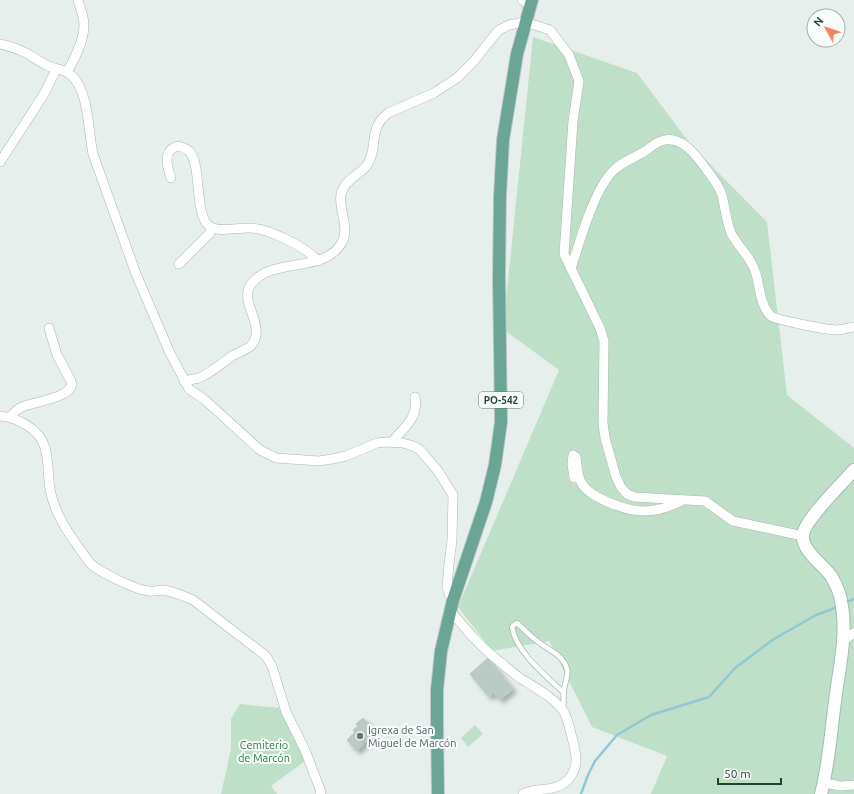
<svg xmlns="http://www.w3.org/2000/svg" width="854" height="794" font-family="Ubuntu,sans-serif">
<defs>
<filter id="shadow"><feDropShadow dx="3.5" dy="3.5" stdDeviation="2" flood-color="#0004"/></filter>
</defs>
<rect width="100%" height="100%" fill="#e6efeb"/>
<!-- green -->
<g fill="#bfe0c8">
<path d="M 533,37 L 637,73 L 691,145 L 767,222 L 787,395 L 854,448 L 854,794 L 651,794 L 667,756 L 592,727 L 549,641 L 492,651 L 458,607 L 559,370 L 503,329 Z"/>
<path d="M 240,704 L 279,708 L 305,761 L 271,786 L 277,794 L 221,794 L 231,749 L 231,719 Z"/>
<path d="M 475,725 L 483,734 L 468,747 L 461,738 Z"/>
</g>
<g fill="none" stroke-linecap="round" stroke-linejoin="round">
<!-- stream -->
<g stroke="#8ec9d4" stroke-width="2.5">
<path d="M 849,601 L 854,599"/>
<path d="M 581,794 L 588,775 L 595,761 L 617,735 L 651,715 L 709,697 L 735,668 L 774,639 L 816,615 L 835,608"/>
</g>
</g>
<!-- building -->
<g fill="#bbcac4" stroke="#b8c9c2" filter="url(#shadow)">
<path d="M 488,658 L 513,689 L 500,700 L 494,693 L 489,697 L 470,674 Z"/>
<path d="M 363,718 L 373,729 L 368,735 L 371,738 L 366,743 L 364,741 L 362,742 L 364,744 L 357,751 L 347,740 L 355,732 L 353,730 L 358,726 L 356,724 Z"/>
</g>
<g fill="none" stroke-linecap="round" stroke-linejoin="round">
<!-- lane casing -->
<g stroke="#a8b8b2" stroke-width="6">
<path id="lane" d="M 563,709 C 564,703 563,697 564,691 C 564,684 569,676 567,669 C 564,655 546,649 536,640 C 529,635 524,629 517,623 L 515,624 L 512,627 C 516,652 546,676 563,692"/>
</g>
<!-- street casing -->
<g stroke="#a8b8b2" stroke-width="10">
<g id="street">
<path d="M 522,0 L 530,5"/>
<path d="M 0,44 C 9,46 18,49 26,53 C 33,57 40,62 48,66 C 55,69 64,69 71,75 C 89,90 88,131 93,154 L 136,274 L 169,351 L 189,389 L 205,400 L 260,450 L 276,458 L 319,461 L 332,459 L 346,456 L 377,443 L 386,442 L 403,443 L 413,446 L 420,450 L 438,471 L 453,495 L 452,540 L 449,564 L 447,587 L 449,594 L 453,600"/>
<path d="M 67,72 C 75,58 84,41 84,25 C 84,16 80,8 78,0"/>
<path d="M 0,162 L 44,94 L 56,70"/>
<path d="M 171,178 C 167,166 162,151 178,146 C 181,147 186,148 189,151 C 202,164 194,214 209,226 C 218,233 239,227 251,228 C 269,229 306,247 318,261"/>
<path d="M 179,264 L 210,233 L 212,228"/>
<path d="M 571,269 C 579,243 595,187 614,170 C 623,161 635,158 645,151 C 650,148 655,143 661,141 C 681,134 696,155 706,169 C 712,177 719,185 722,195 C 725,207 726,220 731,233 C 738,247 752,258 756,274 C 760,287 760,306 771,316 C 776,320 828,330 836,330 C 842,330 848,328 854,327"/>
<path d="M 184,381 C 189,380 194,379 199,378 C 211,373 222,363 232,356 C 238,353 245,350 251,346 C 253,343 256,339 256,335 C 259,318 239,298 252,283 C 274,257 323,273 341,244 C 351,229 338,210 341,194 C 345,179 359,176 367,165 C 379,147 367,130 388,113 L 434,93 L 457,78 L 474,61 L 493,37 L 499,30 L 509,25 L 525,22 L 550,30 L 569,55 L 579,81 L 573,121 L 564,254 L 600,328 L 604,341 L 603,423 L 605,438 L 616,477 L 621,487 L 627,494 L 634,497 L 705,501 L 733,521 L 803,536"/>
<path d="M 0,416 C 11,417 19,420 28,426 C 54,442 45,469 51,494 C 56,515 67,531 79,548 C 83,553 86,558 90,563 C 99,572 136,590 149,591 C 154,592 159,590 164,590 C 174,592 184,596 193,600 L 266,656 L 272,666 L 286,712 L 305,750 L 321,792 L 320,794"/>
<path d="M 10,417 C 14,413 17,409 22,407 C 33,402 77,397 71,381 L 57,355 L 49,328"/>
<path d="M 392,442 C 404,427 419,418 415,397"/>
<path d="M 574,478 L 572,464 L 573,455 L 576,457 C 577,465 577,476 582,484 C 591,498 626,511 643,511 C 655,511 670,507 681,501"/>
<path d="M 450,610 C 465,628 480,647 499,661 C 506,667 513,673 520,678 C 534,687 555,698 564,712 C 568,719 576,751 576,759 C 576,766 573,774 569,779 C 554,794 537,786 523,794"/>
<path d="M 843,641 L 854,633"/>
<path d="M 824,783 L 841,786 L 854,785"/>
</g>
</g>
<!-- secondary casing -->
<g stroke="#a4bbb3" stroke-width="14">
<path id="secondary" d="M 821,794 C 829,763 831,732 835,701 C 839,669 848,633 841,601 C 840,592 836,584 831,576 C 823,564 801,551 803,534 C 806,518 842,484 854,470"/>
</g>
<!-- primary casing -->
<g stroke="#c2cac8" stroke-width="14">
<path id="primary" d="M 438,794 L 437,722 L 437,690 L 441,651 L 453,600 L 486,502 L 495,465 L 501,422 L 499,277 L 500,196 L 503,140 L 517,54 L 532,0"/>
</g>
<!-- lane -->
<use href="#lane" stroke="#fff" stroke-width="4.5"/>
<!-- street -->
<use href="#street" stroke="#fff" stroke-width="9"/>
<!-- secondary -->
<use href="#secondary" stroke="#fff" stroke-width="12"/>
<!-- primary -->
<use href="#primary" stroke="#6aa596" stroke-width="12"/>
</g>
<!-- markers -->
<circle fill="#6b7280" stroke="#f7fbf9" stroke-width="1.5" cx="360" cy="736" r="4"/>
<g text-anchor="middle" stroke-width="4" stroke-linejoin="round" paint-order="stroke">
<!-- shield labels -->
<rect fill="#f7fbf9" stroke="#637a73" stroke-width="1" x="479" y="392" width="44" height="16" rx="3"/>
<g font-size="10" font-weight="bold" fill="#24423a">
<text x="501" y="404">PO-542</text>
</g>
<!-- worship labels -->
<g font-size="11" fill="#5b616d" stroke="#f7fbf9" text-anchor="start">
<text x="368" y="734">Igrexa de San<tspan x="368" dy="13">Miguel de Marcón</tspan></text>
</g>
<!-- park labels -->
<g font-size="11" fill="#2d7a4b" stroke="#f7fbf9">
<text x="264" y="749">Cemiterio<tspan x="264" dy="13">de Marcón</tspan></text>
</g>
</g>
<!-- north arrow -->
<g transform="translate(826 28) rotate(310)"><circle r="19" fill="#f7fbf9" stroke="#a3b1ad"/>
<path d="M0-3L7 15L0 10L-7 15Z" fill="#f4845f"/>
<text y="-6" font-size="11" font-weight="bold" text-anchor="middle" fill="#24423a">N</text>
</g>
<!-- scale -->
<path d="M718 778v6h63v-6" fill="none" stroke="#24423a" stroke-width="2"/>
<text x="724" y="778" font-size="12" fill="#24423a" stroke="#f7fbf9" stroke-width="3" paint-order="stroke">50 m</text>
</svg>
